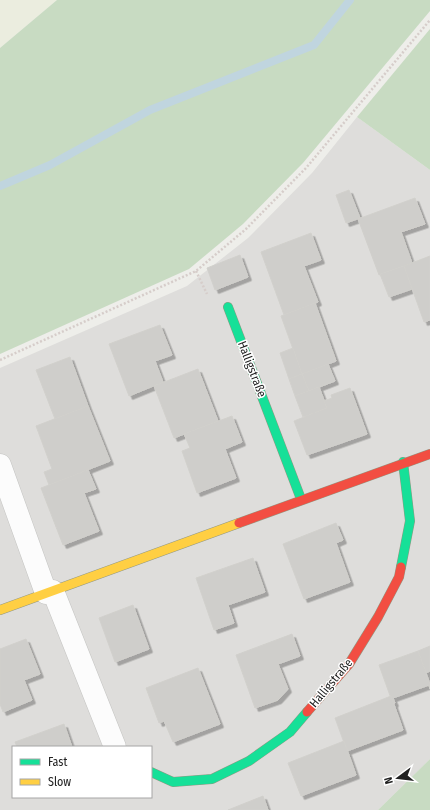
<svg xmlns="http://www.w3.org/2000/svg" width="430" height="810" font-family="'Fira Sans Condensed',sans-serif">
<defs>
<filter id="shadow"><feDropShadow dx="3.5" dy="3.5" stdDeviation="0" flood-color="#0004"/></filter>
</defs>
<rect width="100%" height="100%" fill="#eeeeea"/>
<!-- residential -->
<path fill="#dedddb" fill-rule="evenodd" d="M 357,117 L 430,170 L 430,759 L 378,810 L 0,810 L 0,368 L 187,286 L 248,238 L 312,173 ZM 13,747 L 151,747 L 151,797 L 13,797 Z"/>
<!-- farmland -->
<path fill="#ebeddf" d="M 0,0 L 57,0 L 0,48 Z"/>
<!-- forest -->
<g fill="#c8dbc2">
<path d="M 57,0 L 430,0 L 430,11 L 303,163 L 243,224 L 189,269 L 0,354 L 0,48 Z"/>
<path d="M 430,29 L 430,170 L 357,117 Z"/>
<path d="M 430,759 L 430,810 L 378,810 Z"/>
</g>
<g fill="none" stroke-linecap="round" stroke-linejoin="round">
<!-- stream -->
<path stroke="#c0d5df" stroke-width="8" d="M 0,186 L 50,165 L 150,110 L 314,45 L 350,0"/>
</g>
<!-- building -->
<g fill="#cfcecb" stroke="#d1d0cc" filter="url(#shadow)">
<path d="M 349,190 L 360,218 L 346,223 L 336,195 Z"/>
<path d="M 415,198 L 425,224 L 401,232 L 412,263 L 379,275 L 358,219 Z"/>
<path d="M 311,233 L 321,260 L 304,266 L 318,302 L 284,315 L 261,252 Z"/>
<path d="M 240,255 L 248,277 L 215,290 L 207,268 Z"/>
<path d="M 430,256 L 430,320 L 424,322 L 404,266 Z"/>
<path d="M 404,266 L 412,289 L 389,297 L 380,274 Z"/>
<path d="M 315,303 L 336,361 L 302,374 L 281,316 Z"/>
<path d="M 160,325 L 172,355 L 155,361 L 163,382 L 129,396 L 109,344 Z"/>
<path d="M 293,348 L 302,374 L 289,379 L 280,353 Z"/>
<path d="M 70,357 L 88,406 L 55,419 L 36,370 Z"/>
<path d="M 328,364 L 335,381 L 309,391 L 302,374 Z"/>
<path d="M 198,369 L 218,421 L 174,438 L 154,386 Z"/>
<path d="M 302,374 L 309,391 L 295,396 L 289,379 Z"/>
<path d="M 319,387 L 327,408 L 303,417 L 295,396 Z"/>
<path d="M 350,388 L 367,434 L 307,455 L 294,421 L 327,408 L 324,401 L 332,398 L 331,395 Z"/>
<path d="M 88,406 L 110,461 L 49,485 L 44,472 L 52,469 L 36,426 Z"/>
<path d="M 232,416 L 242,442 L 225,449 L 236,478 L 197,493 L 182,451 L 190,448 L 184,434 Z"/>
<path d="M 88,470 L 96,489 L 84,493 L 99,531 L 63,545 L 41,488 Z"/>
<path d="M 336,523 L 343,540 L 336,543 L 350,582 L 304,599 L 283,544 Z"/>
<path d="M 253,558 L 265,592 L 228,605 L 234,623 L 214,630 L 196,578 Z"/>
<path d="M 133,605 L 149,649 L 115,662 L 99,618 Z"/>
<path d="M 292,634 L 300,656 L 278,664 L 288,689 L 278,700 L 255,708 L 236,655 Z"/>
<path d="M 26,639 L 40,674 L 24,680 L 32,700 L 3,712 L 0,704 L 0,649 Z"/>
<path d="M 430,646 L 430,671 L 426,673 L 418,651 Z"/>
<path d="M 418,651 L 430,684 L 430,689 L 429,685 L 393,698 L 395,703 L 393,704 L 379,665 Z"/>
<path d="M 198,668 L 220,724 L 173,742 L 164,721 L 159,723 L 146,688 Z"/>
<path d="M 391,696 L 403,730 L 347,751 L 335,718 Z"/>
<path d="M 64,724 L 72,747 L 17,747 L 15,742 Z"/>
<path d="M 344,741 L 356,775 L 301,796 L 288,763 Z"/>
<path d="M 263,796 L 268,810 L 228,810 Z"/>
</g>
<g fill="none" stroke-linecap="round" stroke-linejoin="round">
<!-- street casing -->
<g stroke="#c4c4c2" stroke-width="23">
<g id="street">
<path d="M 0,465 L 46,593"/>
<path d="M 53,591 L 115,747"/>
</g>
</g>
<!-- fast casing -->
<g stroke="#939883" stroke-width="10">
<g id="fast">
<path d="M 228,307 L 301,499"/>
<path d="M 401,567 L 410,521 L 403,462"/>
<path d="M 151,772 L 173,782 L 212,779 L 249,761 L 290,732 L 307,712"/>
</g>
</g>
<!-- slow casing -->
<g stroke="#939883" stroke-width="10">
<path id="slow" d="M 0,610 L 239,523"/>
</g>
<!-- jam casing -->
<g stroke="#939883" stroke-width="10">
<g id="jam">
<path d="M 239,523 L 430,454"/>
<path d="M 307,712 L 349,664 L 378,617 L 399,577 L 401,567"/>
</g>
</g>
<!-- path -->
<g stroke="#d6cdca" stroke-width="2.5" stroke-dasharray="2 2" stroke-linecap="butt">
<path d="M 196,271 L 207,294"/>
<path d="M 0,360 L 196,271 L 246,229 L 306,168 L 430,20"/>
</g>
<!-- street -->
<use href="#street" stroke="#fcfcfc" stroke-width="22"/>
<!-- fast -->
<use href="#fast" stroke="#16e098" stroke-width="9"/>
<!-- slow -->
<use href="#slow" stroke="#ffcf43" stroke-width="9"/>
<!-- jam -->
<use href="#jam" stroke="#f24e42" stroke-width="9"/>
</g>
<g text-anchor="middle" stroke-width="3" stroke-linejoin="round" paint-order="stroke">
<!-- street labels -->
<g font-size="12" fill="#212121" stroke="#fff">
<text transform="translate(252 369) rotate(69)" y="4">Halligstraße</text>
<text transform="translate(331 683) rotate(-50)" y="4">Halligstraße</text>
</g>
</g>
<!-- legend -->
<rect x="12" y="746" width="140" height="52" fill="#ffffff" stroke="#a6a6a6"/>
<rect x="20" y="759" width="20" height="6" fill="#16e098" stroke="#a6a6a6"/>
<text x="48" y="766" font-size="12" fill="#212121">Fast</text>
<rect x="20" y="779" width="20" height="6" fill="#ffcf43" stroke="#a6a6a6"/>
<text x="48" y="786" font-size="12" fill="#212121">Slow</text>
<!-- north arrow -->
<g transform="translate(398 778) rotate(255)" stroke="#ffffff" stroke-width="3" paint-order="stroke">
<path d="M0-3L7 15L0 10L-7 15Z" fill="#212121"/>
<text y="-6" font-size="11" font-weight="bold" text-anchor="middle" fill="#212121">N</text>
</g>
</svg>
